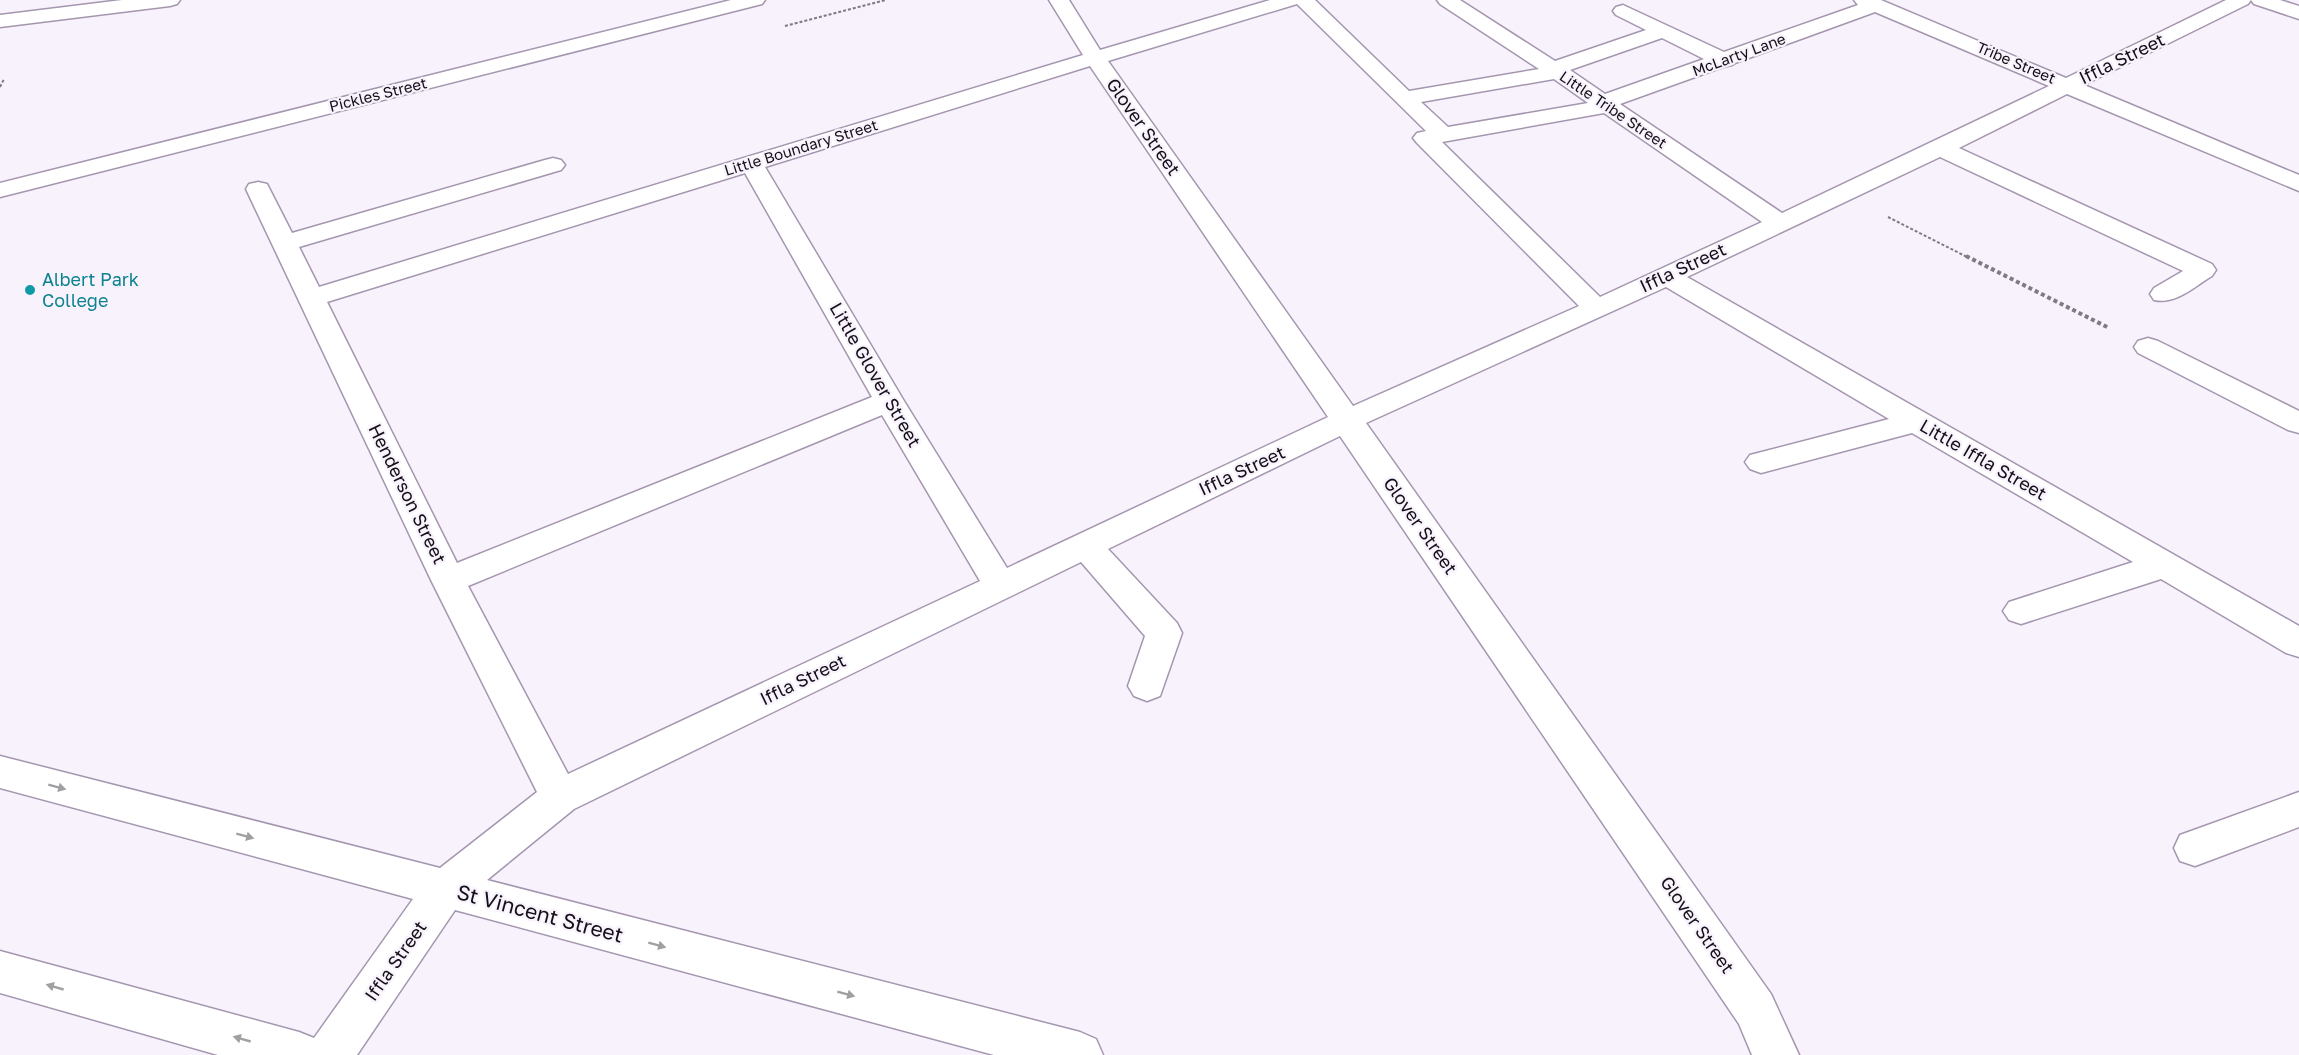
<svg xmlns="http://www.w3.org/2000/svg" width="2299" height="1055" font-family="'Golos Text',sans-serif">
<rect width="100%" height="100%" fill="#f8f2fd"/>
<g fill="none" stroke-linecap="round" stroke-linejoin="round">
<!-- minor casing -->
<g stroke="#a596af" stroke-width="3">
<g id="minor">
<path d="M 122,0 L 180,0 L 177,4 L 170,6 L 0,27 L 0,15 Z"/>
<path d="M 731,0 L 765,0 L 762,4 L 0,197 L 0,183 Z"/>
<path d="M 1049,0 L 1069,0 L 1100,50 L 1270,0 L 1315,0 L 1409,91 L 1539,69 L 1440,4 L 1437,0 L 1460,0 L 1555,61 L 1646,30 L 1616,15 L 1613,11 L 1616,7 L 1623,5 L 1724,52 L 1858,5 L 1854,0 L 1881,0 L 2066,78 L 2226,0 L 2251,0 L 2248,4 L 2084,85 L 2299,175 L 2299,191 L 2067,94 L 1959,148 L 2212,264 L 2216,270 L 2212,276 C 2195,286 2176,305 2154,300 L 2150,294 L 2154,288 L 2183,271 L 1940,157 L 1687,277 L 2299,626 L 2299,657 L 2286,653 L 2161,579 L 2021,624 L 2009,620 L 2003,611 L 2009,602 L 2133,562 L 1912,433 L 1761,473 L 1750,469 L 1745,462 L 1750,455 L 1889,419 L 1666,287 L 1366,423 L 1771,994 L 1799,1055 L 1752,1055 L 1739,1024 L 1340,436 L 1108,549 L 1177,623 L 1182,633 L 1160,696 L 1147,701 L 1134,696 L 1128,686 L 1145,636 L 1081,562 L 574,809 L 487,880 L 1080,1032 L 1096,1039 L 1103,1055 L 994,1055 L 455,910 L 357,1055 L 218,1055 L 0,993 L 0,951 L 299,1032 L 314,1038 L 413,899 L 0,788 L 0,756 L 440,868 L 537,792 L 431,580 L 246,189 L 249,184 L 258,182 L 267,184 L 292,233 L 545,160 L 553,158 L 561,160 L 565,165 L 561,170 L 299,247 L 319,287 L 1083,55 ZM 1297,4 L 1426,131 L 1417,133 L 1413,138 L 1417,143 L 1579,306 L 1353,406 L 1108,61 ZM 1875,12 L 2049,86 L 1782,213 L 1620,104 L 1723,67 L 1732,65 L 1735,63 ZM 1662,38 L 1704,59 L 1605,94 L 1570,70 ZM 1090,66 L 1328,417 L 1007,568 L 904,401 L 765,167 ZM 1554,79 L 1588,103 L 1448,127 L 1421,102 ZM 1604,113 L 1762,222 L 1600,297 L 1442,142 ZM 745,173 L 872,397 L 457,563 L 327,302 ZM 882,415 L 980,581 L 568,774 L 468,586 Z"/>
<path d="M 2251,0 L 2280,0 L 2299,6 L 2299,19 L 2254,4 Z"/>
<path d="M 2148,338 L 2158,341 L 2299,411 L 2299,433 L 2288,430 L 2138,353 L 2134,347 L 2138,341 Z"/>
<path d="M 2299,792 L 2299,827 L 2195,866 L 2180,861 L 2174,848 L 2180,835 Z"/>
</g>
</g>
<!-- path-far1 -->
<g stroke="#807a84" stroke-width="2" stroke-dasharray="3 2" stroke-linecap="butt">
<path d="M 785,26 L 886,0"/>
<path d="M 0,87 L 4,79"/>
<path d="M 1888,217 L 1969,258"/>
</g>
<!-- path -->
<path stroke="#807a84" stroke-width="4" stroke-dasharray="4 3" stroke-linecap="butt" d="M 1966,256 L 2109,328"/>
<!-- minor -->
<use href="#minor" fill="#fff" fill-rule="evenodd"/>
</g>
<!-- one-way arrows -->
<defs><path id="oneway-solid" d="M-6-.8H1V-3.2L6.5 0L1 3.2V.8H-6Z" transform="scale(1.5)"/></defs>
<g fill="#a19fa2">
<use href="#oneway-solid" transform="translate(57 787) rotate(15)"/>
<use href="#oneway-solid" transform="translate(245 836) rotate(15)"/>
<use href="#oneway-solid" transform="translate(657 945) rotate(15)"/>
<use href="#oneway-solid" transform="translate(55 987) rotate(-164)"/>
<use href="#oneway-solid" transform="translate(846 994) rotate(15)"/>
<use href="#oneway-solid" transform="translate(242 1039) rotate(-164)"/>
</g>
<!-- markers -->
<circle fill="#0f9aa8" stroke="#f8f2fd" stroke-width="2" cx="30" cy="290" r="6"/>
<g text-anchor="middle" stroke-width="4.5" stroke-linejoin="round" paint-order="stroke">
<!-- far-street labels -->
<g font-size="15" fill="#140f17" stroke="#f8f2fd">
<text transform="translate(1739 55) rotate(-20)" y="5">McLarty Lane</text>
<text transform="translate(2016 63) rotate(23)" y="5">Tribe Street</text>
<text transform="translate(378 95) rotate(-14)" y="5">Pickles Street</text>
<text transform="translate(1613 110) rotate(34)" y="5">Little Tribe Street</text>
<text transform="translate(801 148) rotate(-17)" y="5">Little Boundary Street</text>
</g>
<!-- street labels -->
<g font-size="18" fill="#140f17" stroke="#f8f2fd">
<text transform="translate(2122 59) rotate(-26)" y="6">Iffla Street</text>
<text transform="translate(1143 127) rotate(55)" y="6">Glover Street</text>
<text transform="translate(1683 268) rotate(-25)" y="6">Iffla Street</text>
<text transform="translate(875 375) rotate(60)" y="6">Little Glover Street</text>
<text transform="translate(1983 460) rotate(30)" y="6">Little Iffla Street</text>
<text transform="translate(1242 471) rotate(-25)" y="6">Iffla Street</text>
<text transform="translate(407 494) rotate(64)" y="6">Henderson Street</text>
<text transform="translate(1420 526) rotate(55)" y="6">Glover Street</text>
<text transform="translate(803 680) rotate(-26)" y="6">Iffla Street</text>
<text transform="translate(1697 925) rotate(55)" y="6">Glover Street</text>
<text transform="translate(396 961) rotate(-55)" y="6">Iffla Street</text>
</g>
<!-- culture labels -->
<g font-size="18" fill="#0d838f" stroke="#f8f2fd" text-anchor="start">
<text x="42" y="286">Albert Park<tspan x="42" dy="21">College</tspan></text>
</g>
<!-- near-street labels -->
<g font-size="21" fill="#140f17" stroke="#f8f2fd">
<text transform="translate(540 914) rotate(15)" y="7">St Vincent Street</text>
</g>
</g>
</svg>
